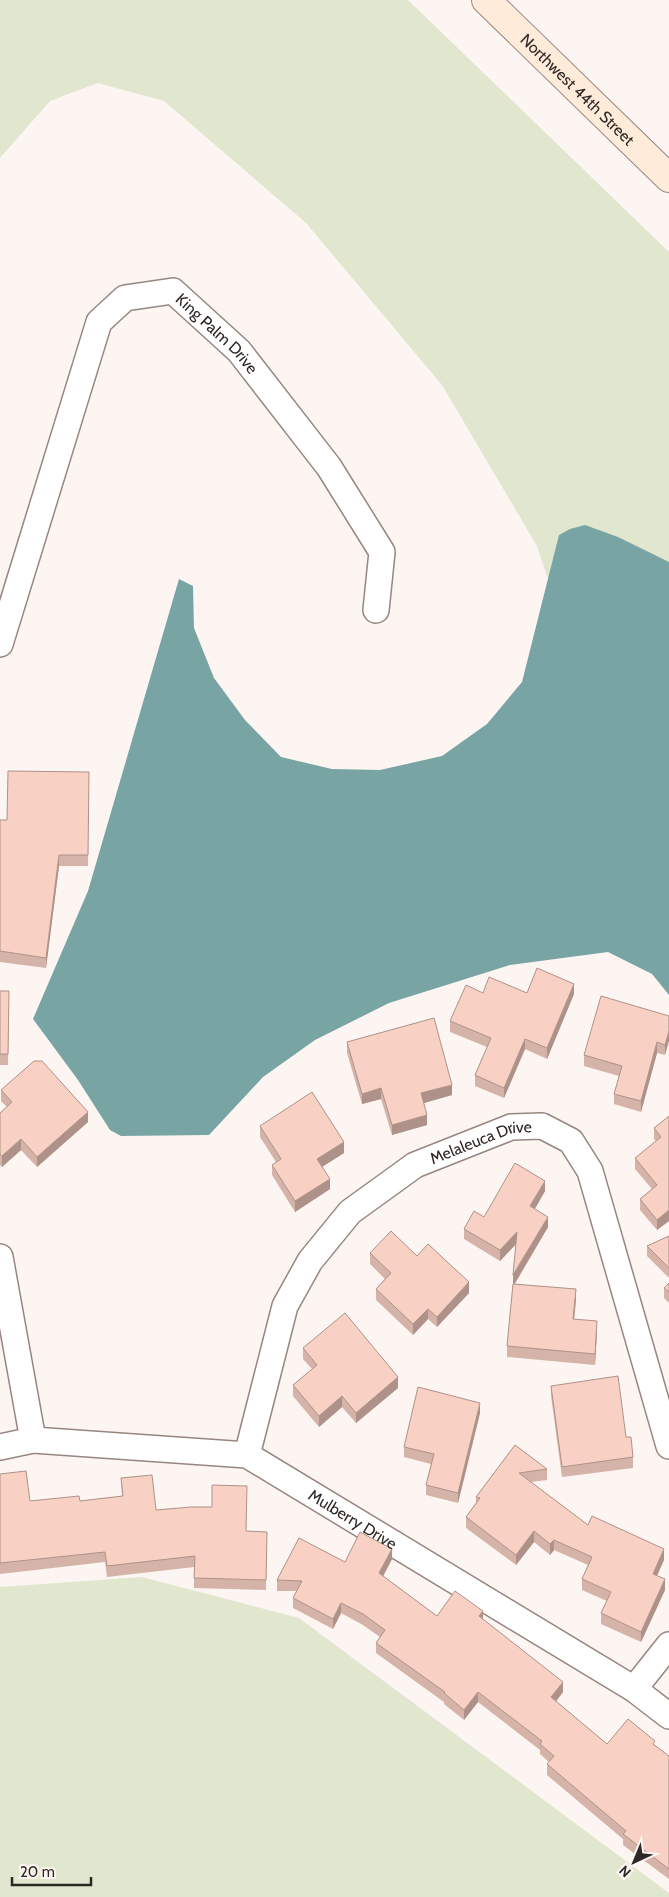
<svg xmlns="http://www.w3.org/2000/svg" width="669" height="1897" font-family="Cabin,sans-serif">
<rect width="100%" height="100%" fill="#fcf5f2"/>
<!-- green -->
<g fill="#e1e7cf">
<path d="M 0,0 L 408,0 L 669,252 L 669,952 L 537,546 L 442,385 L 306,223 L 164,101 L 98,83 L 50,101 L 0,158 Z"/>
<path d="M 142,1577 L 299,1618 L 669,1893 L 669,1897 L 0,1897 L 0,1587 Z"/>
</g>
<!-- water -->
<path fill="#78a4a4" d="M 585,525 L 618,537 L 669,562 L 669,995 L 652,974 L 608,952 L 510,965 L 389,1003 L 315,1040 L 263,1077 L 209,1135 L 121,1136 L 110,1130 L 78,1080 L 33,1019 L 88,891 L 179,579 L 193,586 L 194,628 L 214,678 L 245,720 L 281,757 L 332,769 L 380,770 L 442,756 L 487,724 L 522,682 L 559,535 L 570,529 Z"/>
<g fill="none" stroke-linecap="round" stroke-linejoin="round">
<!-- street casing -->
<g stroke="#978680" stroke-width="28">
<g id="street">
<path id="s1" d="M 0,644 L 99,322 L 125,298 L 173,291 L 239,351 L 329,467 L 382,552 L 376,610"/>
<path d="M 0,1257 L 33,1440"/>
<path id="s2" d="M 0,1447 L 33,1440 L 247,1455 L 634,1689 L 669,1716"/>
<path id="s3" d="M 247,1455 L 285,1306 L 310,1261 L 350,1212 L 415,1165 L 511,1127 L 542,1126 L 571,1141 L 590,1171 L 669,1446"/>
<path d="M 634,1689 L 669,1645"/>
</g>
</g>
<!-- secondary casing -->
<g stroke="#978680" stroke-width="30">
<g id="secondary">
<path id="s4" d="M 486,0 L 669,178"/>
</g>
</g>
<!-- street -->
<use href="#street" stroke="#fff" stroke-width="25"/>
<!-- secondary -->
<use href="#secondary" stroke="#feebda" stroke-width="28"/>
</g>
<!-- wall -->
<g fill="#d5b3a9">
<path d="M 89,772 L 88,866 L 59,866 L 46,968 L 0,962 L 0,820 L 7,820 Z"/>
<path d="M 0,991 L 9,1002 L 8,1065 L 0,1065 Z"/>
<path d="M 483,993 L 527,993 L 574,994 L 547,1059 L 525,1049 L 504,1098 L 475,1086 L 475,1075 L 487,1047 L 450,1032 L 450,1021 Z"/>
<path d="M 669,1016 L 665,1055 L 657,1053 L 641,1112 L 614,1104 L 614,1094 L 619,1076 L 584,1066 L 584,1055 Z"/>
<path d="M 347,1042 L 452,1095 L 423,1103 L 427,1125 L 392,1135 L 381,1099 L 362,1104 L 347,1053 Z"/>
<path d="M 1,1090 L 88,1122 L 37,1167 L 21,1150 L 2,1167 L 0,1165 L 0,1113 L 7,1107 L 1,1101 Z"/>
<path d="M 669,1116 L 669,1221 L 657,1230 L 640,1210 L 640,1199 L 652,1189 L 635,1169 L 635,1158 L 656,1141 L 654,1139 L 654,1128 Z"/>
<path d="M 260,1126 L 344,1153 L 322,1167 L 330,1189 L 295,1212 L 272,1175 L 272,1165 L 276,1162 L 260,1137 Z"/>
<path d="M 545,1191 L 535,1209 L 548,1227 L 515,1284 L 576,1300 L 574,1319 L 597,1331 L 595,1365 L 507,1357 L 507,1346 L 513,1284 L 516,1244 L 500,1261 L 464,1239 L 464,1229 L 484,1217 Z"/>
<path d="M 669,1236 L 669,1278 L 647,1256 L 647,1246 Z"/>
<path d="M 370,1253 L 417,1256 L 469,1293 L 437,1327 L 428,1319 L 413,1335 L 376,1300 L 376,1289 L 385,1279 L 370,1264 Z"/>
<path d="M 669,1283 L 669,1303 L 664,1298 L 664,1288 Z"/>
<path d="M 303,1348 L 398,1388 L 356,1423 L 342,1407 L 319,1427 L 293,1396 L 293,1385 L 312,1369 L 303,1359 Z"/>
<path d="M 551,1386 L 626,1437 L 633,1457 L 633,1468 L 562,1477 L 551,1396 Z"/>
<path d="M 480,1413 L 458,1503 L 426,1495 L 426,1485 L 431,1464 L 404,1457 L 404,1447 Z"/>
<path d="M 515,1445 L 547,1469 L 547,1480 L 531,1482 L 588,1525 L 664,1560 L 657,1576 L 665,1590 L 641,1642 L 601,1624 L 601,1613 L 607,1601 L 582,1590 L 582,1579 L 588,1565 L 554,1550 L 550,1555 L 534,1542 L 516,1565 L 466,1528 L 466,1517 L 476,1503 L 476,1497 Z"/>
<path d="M 0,1474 L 30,1501 L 80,1501 L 122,1496 L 121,1478 L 156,1510 L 246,1531 L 267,1532 L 266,1590 L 194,1588 L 194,1567 L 107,1577 L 105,1562 L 0,1574 Z"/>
<path d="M 392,1559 L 383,1576 L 437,1616 L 483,1619 L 563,1692 L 556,1701 L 607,1744 L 655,1745 L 669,1756 L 669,1879 L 623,1845 L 623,1839 L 547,1775 L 547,1764 L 549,1762 L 540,1754 L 540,1750 L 478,1702 L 464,1720 L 444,1704 L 444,1702 L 376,1653 L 376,1643 L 380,1637 L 363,1625 L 341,1613 L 333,1629 L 293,1608 L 293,1598 L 297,1591 L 277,1591 L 277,1580 L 345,1562 Z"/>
</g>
<!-- shaded-wall -->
<g fill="#ae9289">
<path d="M 59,855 L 59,866 L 46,968 L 46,958 Z"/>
<path d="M 574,984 L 574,994 L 547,1059 L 547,1048 Z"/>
<path d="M 669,1031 L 669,1041 L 665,1055 L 665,1045 Z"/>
<path d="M 525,1039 L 525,1049 L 504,1098 L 504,1088 Z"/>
<path d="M 657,1042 L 657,1053 L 641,1112 L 641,1101 Z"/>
<path d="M 452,1085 L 452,1095 L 421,1104 L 421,1093 Z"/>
<path d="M 381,1088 L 381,1099 L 362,1104 L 362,1094 Z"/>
<path d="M 88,1112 L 88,1122 L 37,1167 L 37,1157 Z"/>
<path d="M 427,1115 L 427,1125 L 392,1135 L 392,1125 Z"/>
<path d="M 21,1139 L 21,1150 L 2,1167 L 2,1156 Z"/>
<path d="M 344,1142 L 344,1153 L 317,1170 L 317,1159 Z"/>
<path d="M 330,1179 L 330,1189 L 295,1212 L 295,1201 Z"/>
<path d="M 545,1181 L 545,1191 L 530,1217 L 530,1206 Z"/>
<path d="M 669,1210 L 669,1221 L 657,1230 L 657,1220 Z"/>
<path d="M 548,1217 L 548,1227 L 513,1286 L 513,1275 Z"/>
<path d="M 517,1232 L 517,1243 L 500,1261 L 500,1250 Z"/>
<path d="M 469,1282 L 469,1293 L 437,1327 L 437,1317 Z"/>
<path d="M 576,1289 L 576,1300 L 573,1329 L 573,1319 Z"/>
<path d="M 428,1309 L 428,1319 L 413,1335 L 413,1324 Z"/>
<path d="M 597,1321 L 597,1331 L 595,1365 L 595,1354 Z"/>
<path d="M 398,1377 L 398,1388 L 356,1423 L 356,1413 Z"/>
<path d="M 342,1396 L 342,1407 L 319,1427 L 319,1416 Z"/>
<path d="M 480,1403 L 480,1413 L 458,1503 L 458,1493 Z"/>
<path d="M 534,1531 L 534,1542 L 516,1565 L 516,1555 Z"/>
<path d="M 554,1540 L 554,1550 L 550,1555 L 550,1544 Z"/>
<path d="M 392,1549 L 392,1559 L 379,1584 L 379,1573 Z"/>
<path d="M 664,1549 L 664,1560 L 653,1584 L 653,1574 Z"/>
<path d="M 665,1579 L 665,1590 L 641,1642 L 641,1632 Z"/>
<path d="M 341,1603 L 341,1613 L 333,1629 L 333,1619 Z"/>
<path d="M 483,1611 L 483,1621 L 479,1616 Z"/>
<path d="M 563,1682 L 563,1692 L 551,1708 L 551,1697 Z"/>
<path d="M 478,1692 L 478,1702 L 464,1720 L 464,1710 Z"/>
</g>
<!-- building -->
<g fill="#f8d0c4" stroke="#ae9289">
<path d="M 8,771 L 89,772 L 88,855 L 59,855 L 46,958 L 0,951 L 0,820 L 7,820 Z"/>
<path d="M 537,968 L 574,984 L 547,1048 L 525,1039 L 504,1088 L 475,1075 L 491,1038 L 450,1021 L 466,985 L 483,993 L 489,977 L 527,993 Z"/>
<path d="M 0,991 L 9,991 L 8,1054 L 0,1054 Z"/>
<path d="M 601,996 L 669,1016 L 669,1031 L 665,1045 L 657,1042 L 641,1101 L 614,1094 L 622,1066 L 584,1055 Z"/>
<path d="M 434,1018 L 452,1085 L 421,1093 L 427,1115 L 392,1125 L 381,1088 L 362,1094 L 347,1042 Z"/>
<path d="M 34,1061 L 42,1061 L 88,1112 L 37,1157 L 21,1139 L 2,1156 L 0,1154 L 0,1113 L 12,1102 L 1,1090 Z"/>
<path d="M 312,1092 L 344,1142 L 317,1159 L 330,1179 L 295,1201 L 272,1165 L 281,1159 L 260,1126 Z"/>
<path d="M 669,1116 L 669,1210 L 657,1220 L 640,1199 L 657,1185 L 635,1158 L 661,1137 L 654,1128 Z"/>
<path d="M 515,1163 L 545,1181 L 530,1206 L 548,1217 L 513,1275 L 517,1232 L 500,1250 L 464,1229 L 474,1211 L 484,1217 Z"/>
<path d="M 391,1231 L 417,1256 L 428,1244 L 469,1282 L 437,1317 L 428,1309 L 413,1324 L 376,1289 L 391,1273 L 370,1253 Z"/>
<path d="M 669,1236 L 669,1268 L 647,1246 Z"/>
<path d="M 669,1283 L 669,1292 L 664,1288 Z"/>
<path d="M 513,1284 L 576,1289 L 573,1319 L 597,1321 L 595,1354 L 507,1346 Z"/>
<path d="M 345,1313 L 398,1377 L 356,1413 L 342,1396 L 319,1416 L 293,1385 L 317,1365 L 303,1348 Z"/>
<path d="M 618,1376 L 626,1437 L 631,1437 L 633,1457 L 562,1467 L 551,1386 Z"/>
<path d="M 418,1387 L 480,1403 L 458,1493 L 426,1485 L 434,1454 L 404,1447 Z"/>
<path d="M 515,1445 L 547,1469 L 519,1473 L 588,1525 L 592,1516 L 664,1549 L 653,1574 L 665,1579 L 641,1632 L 601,1613 L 611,1592 L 582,1579 L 592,1557 L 554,1540 L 550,1544 L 534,1531 L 516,1555 L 466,1517 L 480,1498 L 476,1497 Z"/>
<path d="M 26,1471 L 30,1501 L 79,1496 L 80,1501 L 123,1496 L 121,1478 L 152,1475 L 156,1510 L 191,1507 L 212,1507 L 212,1485 L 247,1486 L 246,1531 L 267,1532 L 266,1580 L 194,1578 L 195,1556 L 107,1566 L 105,1552 L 0,1563 L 0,1474 Z"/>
<path d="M 360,1532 L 392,1549 L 379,1573 L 437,1616 L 455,1591 L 483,1611 L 479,1616 L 563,1682 L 551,1697 L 607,1744 L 628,1719 L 655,1741 L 653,1744 L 669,1756 L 669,1869 L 623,1834 L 626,1831 L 547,1764 L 554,1756 L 540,1744 L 542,1741 L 478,1692 L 464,1710 L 444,1693 L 445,1692 L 376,1643 L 385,1630 L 363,1614 L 341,1603 L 333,1619 L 293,1598 L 302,1581 L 277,1580 L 299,1538 L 345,1562 Z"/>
</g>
<g text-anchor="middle" stroke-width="4.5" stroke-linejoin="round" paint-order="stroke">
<!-- street labels -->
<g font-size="16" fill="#2e2825" stroke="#fcf5f2">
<text dy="6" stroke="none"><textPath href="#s4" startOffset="128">Northwest 44th Street</textPath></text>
<text dy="6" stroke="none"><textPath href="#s1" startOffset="482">King Palm Drive</textPath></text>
<text dy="6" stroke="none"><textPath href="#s3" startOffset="419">Melaleuca Drive</textPath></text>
<text dy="6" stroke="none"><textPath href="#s2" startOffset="372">Mulberry Drive</textPath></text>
</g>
</g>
<!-- north arrow -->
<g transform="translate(634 1862) rotate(224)" stroke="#fcf5f2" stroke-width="4" paint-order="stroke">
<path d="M0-4L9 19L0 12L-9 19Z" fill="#2e2825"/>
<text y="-8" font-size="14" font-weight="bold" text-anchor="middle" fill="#2e2825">N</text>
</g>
<!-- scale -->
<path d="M12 1877v8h79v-8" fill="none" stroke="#2e2825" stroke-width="2.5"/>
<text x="20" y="1877" font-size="15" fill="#2e2825" stroke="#fcf5f2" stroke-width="4" paint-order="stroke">20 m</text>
</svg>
